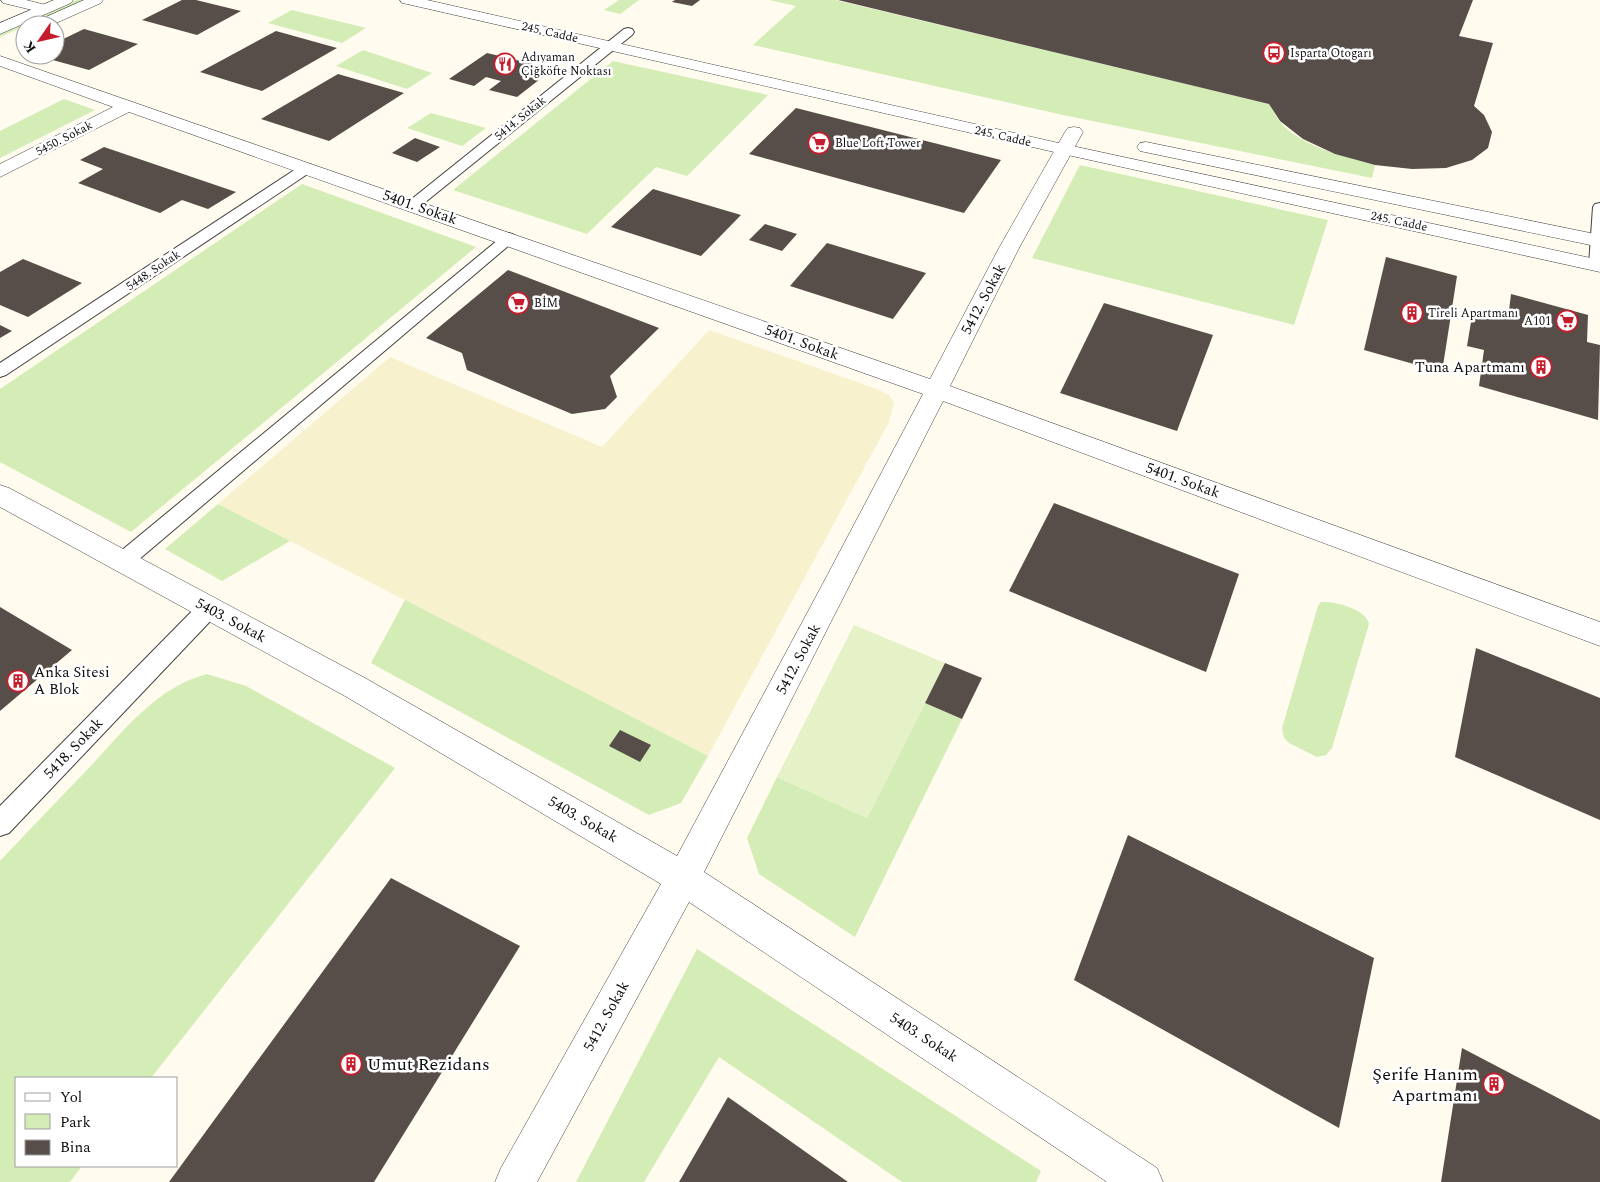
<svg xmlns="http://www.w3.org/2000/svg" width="1600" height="1182" font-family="Spectral,serif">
<rect width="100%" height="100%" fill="#fffbee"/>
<!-- farmland -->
<path fill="#f7f1cd" d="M 709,330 L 877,389 L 889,395 L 894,403 L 889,422 L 708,756 L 218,504 L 390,357 L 602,447 Z"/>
<!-- green -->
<g fill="#d4ecb5">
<path d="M 76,0 L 84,0 L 0,37 L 0,33 Z"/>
<path d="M 619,0 L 639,0 L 620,14 L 604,10 Z"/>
<path d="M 769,0 L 835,0 L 1269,104 C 1273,109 1275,116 1279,121 C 1300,146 1344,157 1375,165 L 1372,178 L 1063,115 L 753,45 L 796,6 Z"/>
<path d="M 292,10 L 366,28 L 342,43 L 268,23 Z"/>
<path d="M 363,50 L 432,73 L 407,89 L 336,66 Z"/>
<path d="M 613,61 L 768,95 L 687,176 L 656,167 L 587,234 L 453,190 Z"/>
<path d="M 64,99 L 95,110 L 0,158 L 0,131 Z"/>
<path d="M 431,113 L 486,128 L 462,146 L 407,128 Z"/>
<path d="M 1080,165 L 1328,220 L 1294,325 L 1032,258 Z"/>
<path d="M 302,184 L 476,247 L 131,532 L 0,462 L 0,389 Z"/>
<path d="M 218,504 L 290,541 L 222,581 L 165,549 Z"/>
<path d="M 405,600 L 708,756 L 681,803 L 649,815 L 371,663 Z"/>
<path d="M 1321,602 C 1335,601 1366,609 1369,624 L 1332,748 L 1326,755 L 1317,757 L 1289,743 L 1284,738 L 1282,728 L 1318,606 Z"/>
<path d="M 207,674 L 246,686 L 395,768 L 151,1078 L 16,1078 L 16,1166 L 82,1166 L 70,1182 L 0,1182 L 0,861 C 29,830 58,800 87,770 C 122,733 156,687 207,674 Z"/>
<path d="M 925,703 L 962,719 L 855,937 L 759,874 L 747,838 L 777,777 L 867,818 Z"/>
<path d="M 697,949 L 1041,1171 L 1036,1182 L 902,1182 L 719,1057 L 644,1182 L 576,1182 Z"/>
</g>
<!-- pitch -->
<path fill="#e5f2c8" d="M 854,625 L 945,663 L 867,818 L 777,777 Z"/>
<!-- building -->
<g fill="#574e49">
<path d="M 182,0 L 196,0 L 241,11 L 197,35 L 142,20 Z"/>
<path d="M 675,0 L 700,0 L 692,6 L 672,2 Z"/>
<path d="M 838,0 L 1473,0 L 1459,36 L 1493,43 L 1474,106 L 1484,115 L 1492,132 L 1488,148 L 1472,160 L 1446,168 L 1412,169 L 1375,165 L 1335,154 L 1303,139 L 1280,121 L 1269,104 Z"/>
<path d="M 84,29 L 138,44 L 89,70 L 38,56 L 55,55 L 55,43 Z"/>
<path d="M 276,31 L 337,48 L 262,91 L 200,72 Z"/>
<path d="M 487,53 L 553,69 L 517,97 L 489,90 L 501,81 L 486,77 L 474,86 L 449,79 Z"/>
<path d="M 338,74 L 404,93 L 329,141 L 261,119 Z"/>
<path d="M 796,108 L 1001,160 L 964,213 L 749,154 Z"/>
<path d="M 415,138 L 440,147 L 417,162 L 392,153 Z"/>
<path d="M 104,147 L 236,192 L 208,209 L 182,200 L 160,213 L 78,183 L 103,169 L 80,160 Z"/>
<path d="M 653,189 L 741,215 L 701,256 L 611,227 Z"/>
<path d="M 765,224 L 797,234 L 782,251 L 749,240 Z"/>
<path d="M 827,243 L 926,273 L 893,319 L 790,286 Z"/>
<path d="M 1386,257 L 1457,276 L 1442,372 L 1364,350 Z"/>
<path d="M 23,259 L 82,283 L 28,317 L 0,305 L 0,272 Z"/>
<path d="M 508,270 L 659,328 L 610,376 L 617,397 L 605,409 L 572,414 L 467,370 L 462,353 L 426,338 Z"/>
<path d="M 1511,294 L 1588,315 L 1587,342 L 1600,345 L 1598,420 L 1479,386 L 1484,350 L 1467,346 L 1473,310 L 1508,319 Z"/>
<path d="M 1104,303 L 1213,335 L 1177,431 L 1060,393 Z"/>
<path d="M 0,325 L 12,331 L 0,338 Z"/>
<path d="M 1054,503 L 1239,574 L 1206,672 L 1009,591 Z"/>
<path d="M 0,607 L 72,650 L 0,711 Z"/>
<path d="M 1476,648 L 1600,698 L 1600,820 L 1455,757 Z"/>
<path d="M 945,663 L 982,678 L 962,719 L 925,703 Z"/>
<path d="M 620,730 L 651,745 L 640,762 L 609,746 Z"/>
<path d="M 1128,835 L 1374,958 L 1339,1128 L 1074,980 Z"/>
<path d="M 391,878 L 520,946 L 374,1182 L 169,1182 Z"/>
<path d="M 1462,1048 L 1600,1120 L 1600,1182 L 1441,1182 Z"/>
<path d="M 728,1097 L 848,1182 L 679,1182 Z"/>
</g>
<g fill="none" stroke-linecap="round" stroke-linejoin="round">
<!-- service casing -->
<g stroke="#414141" stroke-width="2">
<g id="service">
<path d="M 628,28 L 632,29 L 634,32 L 632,35 L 418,208 L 408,208 L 406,205 L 408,202 L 624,29 Z"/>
<path d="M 307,164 L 312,165 L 314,168 L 312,171 L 6,375 L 0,377 L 0,363 L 302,165 Z"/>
<path d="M 1600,203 L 1600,269 L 1591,268 L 1589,265 L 1593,207 L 1595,204 Z"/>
<path d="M 509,233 L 514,235 L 517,238 L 514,241 L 130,567 L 123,569 L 116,567 L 113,561 L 116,555 L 504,235 Z"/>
<path d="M 209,599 L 217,602 L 220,608 L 217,614 L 9,833 L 0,836 L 0,806 L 201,602 Z"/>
</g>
</g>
<!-- minor casing -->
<g stroke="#414141" stroke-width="1">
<g id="minor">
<path d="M 1,0 L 26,0 L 50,6 L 52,9 L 50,12 L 45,13 L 3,3 Z"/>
<path d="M 0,56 L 930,379 L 999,248 L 1065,132 L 1068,128 L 1074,127 L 1080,128 L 1083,132 L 1019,248 L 950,386 L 1600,622 L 1600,646 L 943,401 L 704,872 L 1157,1168 L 1163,1182 L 1107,1182 L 689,902 L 537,1182 L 495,1182 L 501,1168 L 661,884 L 345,696 L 0,507 L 0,485 L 9,488 L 365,678 L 677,856 L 828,574 L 923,394 L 129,112 L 0,177 L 0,164 L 113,107 L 0,66 Z"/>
</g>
</g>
<!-- tertiary casing -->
<g stroke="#414141" stroke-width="1">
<g id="tertiary">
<path d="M 54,0 L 73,0 L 71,3 L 0,34 L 0,23 Z"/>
<path d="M 84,0 L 103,0 L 101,3 L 56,23 L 46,23 L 43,20 L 46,17 Z"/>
<path d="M 400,0 L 427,0 L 1063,144 L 1600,260 L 1600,272 L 1063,154 L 407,4 L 402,3 Z"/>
<path d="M 1146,142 L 1600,235 L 1600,247 L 1140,151 L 1137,147 L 1140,143 Z"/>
</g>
</g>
<!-- service -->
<use href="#service" fill="#fff" fill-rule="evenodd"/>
<!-- minor -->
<use href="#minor" fill="#fff" fill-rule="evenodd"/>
<!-- tertiary -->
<use href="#tertiary" fill="#fff" fill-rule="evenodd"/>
</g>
<!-- icons -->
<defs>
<g id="bus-ring" transform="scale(1.125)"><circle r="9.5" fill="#fff" stroke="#c61d2c" stroke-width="1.5"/><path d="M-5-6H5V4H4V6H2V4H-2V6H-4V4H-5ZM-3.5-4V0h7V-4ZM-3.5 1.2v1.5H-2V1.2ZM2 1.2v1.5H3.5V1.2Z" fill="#c61d2c"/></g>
<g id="restaurant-ring" transform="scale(1.125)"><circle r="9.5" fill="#fff" stroke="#c61d2c" stroke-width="1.5"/><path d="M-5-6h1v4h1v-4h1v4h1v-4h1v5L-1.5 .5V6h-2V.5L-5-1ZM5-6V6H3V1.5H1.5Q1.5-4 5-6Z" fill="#c61d2c"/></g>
<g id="supermarket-ring" transform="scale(1.125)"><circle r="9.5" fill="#fff" stroke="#c61d2c" stroke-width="1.5"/><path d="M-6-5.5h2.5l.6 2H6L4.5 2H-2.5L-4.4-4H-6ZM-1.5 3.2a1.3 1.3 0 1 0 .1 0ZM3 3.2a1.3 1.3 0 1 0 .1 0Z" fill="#c61d2c"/></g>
<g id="building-ring" transform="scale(1.125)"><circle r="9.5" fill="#fff" stroke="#c61d2c" stroke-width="1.5"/><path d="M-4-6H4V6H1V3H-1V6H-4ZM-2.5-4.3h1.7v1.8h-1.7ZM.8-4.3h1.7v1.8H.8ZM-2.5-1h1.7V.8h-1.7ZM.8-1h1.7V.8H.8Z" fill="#c61d2c"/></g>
</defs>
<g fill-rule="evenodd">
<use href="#bus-ring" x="1274" y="53"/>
<use href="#restaurant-ring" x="505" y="64"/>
<use href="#supermarket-ring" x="819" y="143"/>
<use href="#supermarket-ring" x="518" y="303"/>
<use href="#building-ring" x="1412" y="313"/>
<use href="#supermarket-ring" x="1567" y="321"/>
<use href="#building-ring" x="1541" y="367"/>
<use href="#building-ring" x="18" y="681"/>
<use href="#building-ring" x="351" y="1064"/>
<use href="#building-ring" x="1494" y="1084"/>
</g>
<g text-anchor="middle" stroke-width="5" stroke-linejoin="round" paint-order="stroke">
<!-- far-street labels -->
<g font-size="12" fill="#0e0e0e" stroke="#fff">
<text transform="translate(550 32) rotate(13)" y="4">245. Cadde</text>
<text transform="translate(520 118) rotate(-39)" y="4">5414. Sokak</text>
<text transform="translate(1003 136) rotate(13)" y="4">245. Cadde</text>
<text transform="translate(64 138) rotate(-27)" y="4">5450. Sokak</text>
<text transform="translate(1399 221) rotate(12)" y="4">245. Cadde</text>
<text transform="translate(153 270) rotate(-34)" y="4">5448. Sokak</text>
</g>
<!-- far-poi labels -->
<g font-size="12" fill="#0e0e0e" stroke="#fff" text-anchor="start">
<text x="1290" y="57">Isparta Otogarı</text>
<text x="521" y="61">Adıyaman<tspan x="521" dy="14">Çiğköfte Noktası</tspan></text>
<text x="835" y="147">Blue Loft Tower</text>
<text x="534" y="307">BİM</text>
<text x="1428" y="317">Tireli Apartmanı</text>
<text x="1551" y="325" text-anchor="end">A101</text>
</g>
<!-- street labels -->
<g font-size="15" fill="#0e0e0e" stroke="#fff">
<text transform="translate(420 207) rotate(19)" y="5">5401. Sokak</text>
<text transform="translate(983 299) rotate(-62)" y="5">5412. Sokak</text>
<text transform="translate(802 342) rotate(20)" y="5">5401. Sokak</text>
<text transform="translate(1183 480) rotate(20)" y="5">5401. Sokak</text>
<text transform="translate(231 620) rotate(28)" y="5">5403. Sokak</text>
<text transform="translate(798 659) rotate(-62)" y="5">5412. Sokak</text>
<text transform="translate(73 748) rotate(-46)" y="5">5418. Sokak</text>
<text transform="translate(583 819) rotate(30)" y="5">5403. Sokak</text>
<text transform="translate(606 1016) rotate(-61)" y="5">5412. Sokak</text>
<text transform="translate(924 1037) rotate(33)" y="5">5403. Sokak</text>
</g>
<!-- poi labels -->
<g font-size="15" fill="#0e0e0e" stroke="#fff" text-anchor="end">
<text x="1525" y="372">Tuna Apartmanı</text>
<text x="34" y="677" text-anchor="start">Anka Sitesi<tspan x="34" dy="17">A Blok</tspan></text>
</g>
<!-- near-poi labels -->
<g font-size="18" fill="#0e0e0e" stroke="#fff" text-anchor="start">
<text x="367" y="1070">Umut Rezidans</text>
<text x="1478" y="1080" text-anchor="end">Şerife Hanım<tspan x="1478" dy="21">Apartmanı</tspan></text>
</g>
</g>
<!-- legend -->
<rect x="15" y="1077" width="162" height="90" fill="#ffffff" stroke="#9f9f9f"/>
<rect x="25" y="1093" width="25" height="8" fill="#ffffff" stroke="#9f9f9f"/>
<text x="60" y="1102" font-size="15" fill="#0e0e0e">Yol</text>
<rect x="25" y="1114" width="25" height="15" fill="#d4ecb5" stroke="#9f9f9f"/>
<text x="60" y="1127" font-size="15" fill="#0e0e0e">Park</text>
<rect x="25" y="1140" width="25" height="15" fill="#574e49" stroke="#9f9f9f"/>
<text x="60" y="1152" font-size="15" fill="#0e0e0e">Bina</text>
<!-- north arrow -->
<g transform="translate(40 40) rotate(236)"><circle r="24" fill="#ffffff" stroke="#9f9f9f"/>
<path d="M0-4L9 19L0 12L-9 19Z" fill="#c61d2c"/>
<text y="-8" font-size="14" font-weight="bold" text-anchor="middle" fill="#0e0e0e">K</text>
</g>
</svg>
